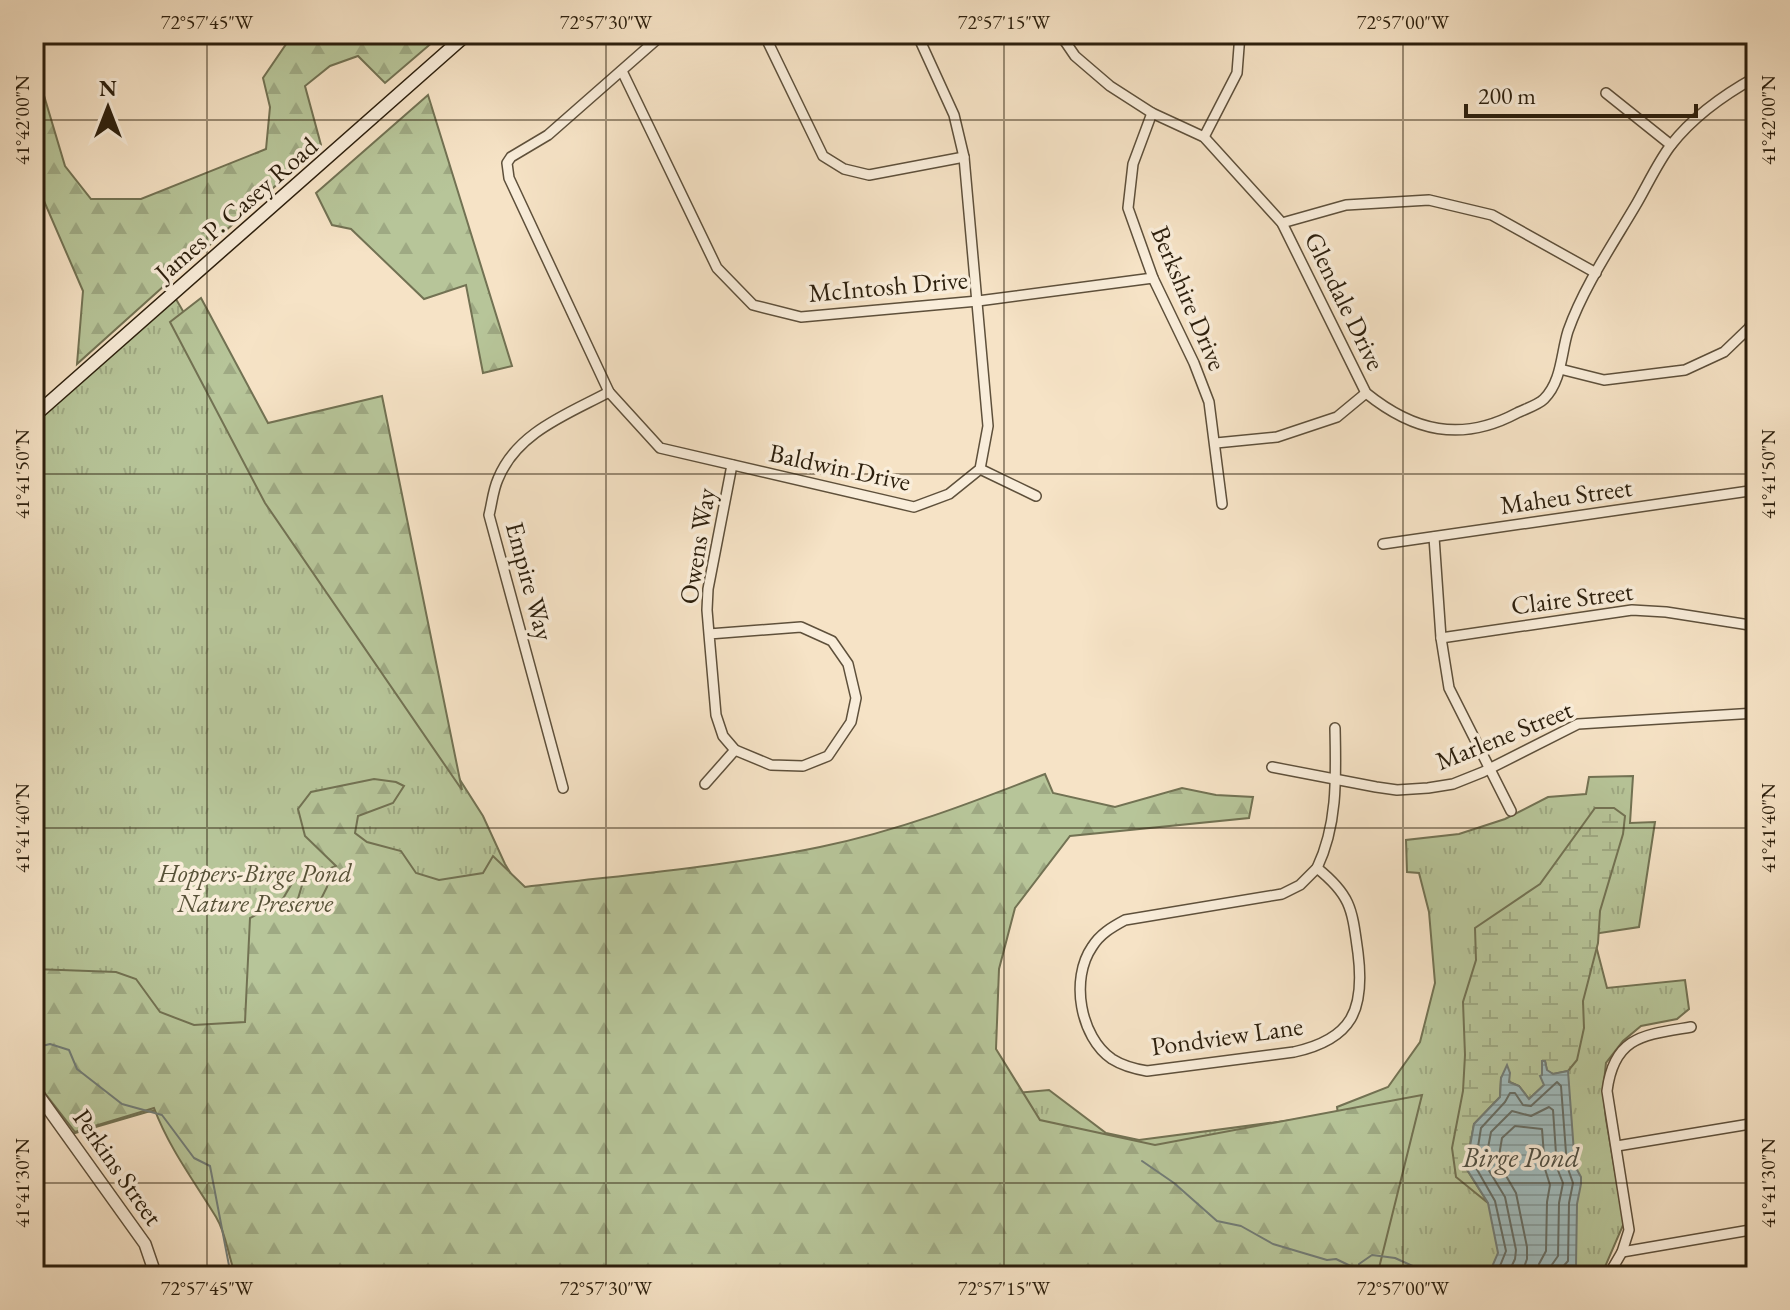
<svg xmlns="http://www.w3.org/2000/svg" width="1790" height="1310" font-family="'EB Garamond',serif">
<defs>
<pattern id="grass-tufts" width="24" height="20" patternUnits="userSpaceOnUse" patternTransform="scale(2)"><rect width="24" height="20" fill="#b7c599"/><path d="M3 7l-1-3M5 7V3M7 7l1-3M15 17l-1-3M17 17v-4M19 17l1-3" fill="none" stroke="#9ea983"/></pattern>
<pattern id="forest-firs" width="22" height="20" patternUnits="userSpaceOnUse" patternTransform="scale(2)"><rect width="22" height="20" fill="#b7c599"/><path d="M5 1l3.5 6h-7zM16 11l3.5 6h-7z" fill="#9ea983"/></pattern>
<pattern id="wetland-marsh" width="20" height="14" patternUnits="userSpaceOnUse" patternTransform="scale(2)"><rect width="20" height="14" fill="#b7c599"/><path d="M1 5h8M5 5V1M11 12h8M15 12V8" fill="none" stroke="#9ea983"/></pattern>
<pattern id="water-rules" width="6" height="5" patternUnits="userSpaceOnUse" patternTransform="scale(2)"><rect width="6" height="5" fill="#a0bcbe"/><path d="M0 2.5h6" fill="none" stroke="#8aa1a2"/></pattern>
</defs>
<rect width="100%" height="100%" fill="#f6e3c6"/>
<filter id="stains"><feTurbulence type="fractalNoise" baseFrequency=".0025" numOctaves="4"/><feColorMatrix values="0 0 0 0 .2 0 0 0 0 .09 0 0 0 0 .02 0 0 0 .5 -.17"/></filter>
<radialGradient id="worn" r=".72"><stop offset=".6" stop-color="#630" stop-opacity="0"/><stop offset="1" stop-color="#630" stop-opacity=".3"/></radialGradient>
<!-- grass -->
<path fill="url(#grass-tufts)" stroke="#727253" stroke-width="2" d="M 173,294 L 445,760 L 451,766 L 483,816 L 505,864 L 524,896 L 995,1095 L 1049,1090 L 1106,1133 L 1139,1140 L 1338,1114 L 1337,1107 L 1388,1087 L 1420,1042 L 1435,983 L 1429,912 L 1419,873 L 1407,872 L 1406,840 L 1459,834 L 1505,819 L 1548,797 L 1586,794 L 1589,777 L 1633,776 L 1630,823 L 1655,822 L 1639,927 L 1593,934 L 1607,988 L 1685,980 L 1689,1009 L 1677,1019 L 1641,1026 L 1623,1041 L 1606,1063 L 1603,1091 L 1606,1119 L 1624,1223 L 1601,1276 L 245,1276 L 206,1102 L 147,1112 L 68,1135 L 34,1093 L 34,416 Z"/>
<!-- forest -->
<g fill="url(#forest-firs)" stroke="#727253" stroke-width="2">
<path d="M 293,34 L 431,34 L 434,41 L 385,83 L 358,56 L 330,66 L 305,86 L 321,145 L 77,364 L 83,291 L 34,178 L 34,62 L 65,166 L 91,199 L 141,199 L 266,149 L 270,107 L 263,78 Z"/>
<path d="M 428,95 L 512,366 L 483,373 L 466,285 L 424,299 L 351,229 L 332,225 L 316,193 Z"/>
<path d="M 201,298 L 268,423 L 382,396 L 462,790 L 265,503 L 170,322 Z"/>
<path d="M 1045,774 L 1053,793 L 1115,807 L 1182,788 L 1216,795 L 1253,797 L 1249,818 L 1070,836 L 1015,908 L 999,969 L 996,1049 L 1040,1120 L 1155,1145 L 1422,1095 L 1377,1276 L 236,1276 C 228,1257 227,1235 216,1217 C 194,1181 169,1148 154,1108 L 75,1132 L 34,1079 L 34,969 L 116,972 L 136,979 L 160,1012 L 194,1025 L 245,1022 L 250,918 L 281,902 L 294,880 L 303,882 L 297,902 L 320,901 L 327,887 L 331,868 L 336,866 L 305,836 L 298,809 L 311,792 L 374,779 L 396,782 L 404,786 L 393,803 L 358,816 L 355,833 L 367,842 L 401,851 L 416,873 L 439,880 L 483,873 L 493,856 L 525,887 C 623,875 723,867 820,847 C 898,831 971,803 1045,774 Z"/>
</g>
<!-- wetland -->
<path fill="url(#wetland-marsh)" stroke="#727253" stroke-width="2" d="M 1595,808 L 1614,808 L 1625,816 L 1623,834 L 1600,911 L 1598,943 L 1583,1001 L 1584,1028 L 1577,1060 L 1568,1071 L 1553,1074 L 1547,1071 L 1545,1061 L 1544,1085 L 1529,1099 L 1519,1086 L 1501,1078 L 1500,1097 L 1474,1124 L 1466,1168 L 1488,1203 L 1456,1177 L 1452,1148 L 1463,1091 L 1465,1055 L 1463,1002 L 1476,960 L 1475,928 L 1540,884 Z"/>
<!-- water -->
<path fill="url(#water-rules)" stroke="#727d77" stroke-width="2" d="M 1542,1061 L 1545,1061 L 1547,1070 L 1553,1074 L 1568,1071 L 1575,1166 L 1581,1177 L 1581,1184 L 1577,1204 L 1576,1266 L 1564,1276 L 1488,1276 L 1498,1253 L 1488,1203 L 1466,1168 L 1474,1124 L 1500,1097 L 1501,1078 L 1507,1065 L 1510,1073 L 1509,1082 L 1519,1086 L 1529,1099 L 1544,1085 L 1540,1076 L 1542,1075 Z"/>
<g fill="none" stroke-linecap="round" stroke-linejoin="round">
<!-- shore -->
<g stroke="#666e66" stroke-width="2">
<path d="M 1496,1276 L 1506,1251 L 1495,1201 L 1475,1166 L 1481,1128 L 1505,1102 L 1510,1093 L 1515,1093 L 1523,1105 L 1531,1106 L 1557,1082 L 1561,1086 L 1567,1166 L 1573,1183 L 1569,1203 L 1568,1261 L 1561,1269 L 1559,1276"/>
<path d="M 1507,1276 L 1515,1259 L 1516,1250 L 1505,1197 L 1485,1164 L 1491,1132 L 1512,1111 L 1531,1116 L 1549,1107 L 1553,1110 L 1557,1168 L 1563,1183 L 1559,1203 L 1558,1256 L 1551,1266 L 1549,1276"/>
<path d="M 1521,1276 L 1527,1259 L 1527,1247 L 1516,1193 L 1498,1162 L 1502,1138 L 1515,1126 L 1542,1129 L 1545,1169 L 1550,1185 L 1547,1202 L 1546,1251 L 1539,1264 L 1537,1276"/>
</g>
<!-- stream -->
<g stroke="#727d77" stroke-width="2">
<path d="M 34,1048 L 50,1044 L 69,1050 L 77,1069 L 122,1104 L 162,1115 L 194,1158 L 210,1166 L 231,1276"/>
<path d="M 1142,1161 L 1174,1183 L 1217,1221 L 1241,1226 L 1273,1244 L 1327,1260 L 1336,1259 L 1359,1270 L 1359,1264 L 1372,1255 L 1395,1258 L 1417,1268 L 1437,1269 L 1441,1276"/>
</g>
<!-- minor casing -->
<g stroke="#5e503b" stroke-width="12">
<g id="minor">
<path d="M 663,34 L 548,135 L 511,157 L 507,163 L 509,178 L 609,392 L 660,448 L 914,507 L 949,494 L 980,469 L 988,426 L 964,157 L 954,115 L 917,34"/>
<path d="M 764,34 L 823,156 L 844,169 L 869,175 L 964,157"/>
<path d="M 1060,34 L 1075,56 L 1110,86 L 1152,113 L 1204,137 L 1282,223 L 1366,393 C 1413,431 1461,443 1517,413 C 1525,409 1538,405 1544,399 C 1562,381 1561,353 1568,331 C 1584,286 1613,244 1637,203 C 1648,184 1658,162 1671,145 C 1693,117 1725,94 1756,77"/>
<path d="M 622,71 L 717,268 L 753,305 L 801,317 L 978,301 L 1153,278"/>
<path d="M 1606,93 L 1671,145"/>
<path d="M 1152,113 L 1133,164 L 1128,208 L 1153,278 L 1194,363 L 1209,402 L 1222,504"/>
<path d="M 1204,137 L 1237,73 L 1240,34"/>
<path d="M 1282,223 L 1346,205 L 1429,200 L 1492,215 L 1596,273"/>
<path d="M 1560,369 L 1604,380 L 1685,370 L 1724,352 L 1749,328 L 1756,315"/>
<path d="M 1216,443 L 1277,437 L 1337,417 L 1366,393"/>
<path d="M 980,469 L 1036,496"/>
<path d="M 1434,537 L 1441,638 L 1449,688 L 1511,811"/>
<path d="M 1383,544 L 1756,490"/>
<path d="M 709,634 L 801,627 L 832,641 L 848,664 L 856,698 L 851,722 L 828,756 L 803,766 L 771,765 L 735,750 L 723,736 L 716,715 L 709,634 L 707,610 L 708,589 L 732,465"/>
<path d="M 1441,638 L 1632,610 L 1666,612 L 1756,626"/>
<path d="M 1272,767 L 1376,787 L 1397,790 L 1428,788 L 1453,784 L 1483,772 L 1578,724 L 1756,713"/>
<path d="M 705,784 L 735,750"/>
<path d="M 563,788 L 489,515 C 492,503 493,490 498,479 C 517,432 568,414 609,392"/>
<path d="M 1317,868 C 1352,896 1352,910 1358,953 C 1365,1009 1353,1039 1294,1052 L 1147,1071 C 1135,1069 1123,1066 1112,1059 C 1080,1037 1070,979 1092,947 C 1100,934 1112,927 1125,920 L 1282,894 L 1300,885 Z"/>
<path d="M 1317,868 C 1338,824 1336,776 1335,728"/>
<path d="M 1617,1146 L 1756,1123"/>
<path d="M 1622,1252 L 1756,1229"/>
<path d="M 1608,1276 L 1622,1252 L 1629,1230 L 1607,1091 C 1614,1036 1644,1035 1691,1027"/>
</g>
</g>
<!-- tertiary casing -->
<g stroke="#5e503b" stroke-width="14">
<path id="tertiary" d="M 34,1089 L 145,1244 L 156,1276"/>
</g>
<!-- secondary casing -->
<g stroke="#2c1f0d" stroke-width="15">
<path id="secondary" d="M 34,416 L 467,34"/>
</g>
<!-- minor -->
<use href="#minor" stroke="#f9edda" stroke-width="9"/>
<!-- tertiary -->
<use href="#tertiary" stroke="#f9edda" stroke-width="11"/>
<!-- secondary -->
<use href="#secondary" stroke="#f9edda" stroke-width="12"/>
</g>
<!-- ticks -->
<path fill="none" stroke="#2c1f0d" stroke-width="2" stroke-opacity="0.45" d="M 207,34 L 207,1276M 606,34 L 606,1276M 1004,34 L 1004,1276M 1403,34 L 1403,1276M 34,120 L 1756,120M 34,474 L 1756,474M 34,828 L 1756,828M 34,1183 L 1756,1183"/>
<g text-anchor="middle" stroke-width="7" stroke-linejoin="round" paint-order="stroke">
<!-- street labels -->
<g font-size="26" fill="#2c1f0d" stroke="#f9edda">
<text transform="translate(236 209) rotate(-41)" y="9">James P. Casey Road</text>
<text transform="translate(888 286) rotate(-5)" y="9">McIntosh Drive</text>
<text transform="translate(1189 298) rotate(67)" y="9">Berkshire Drive</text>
<text transform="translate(1345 301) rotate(64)" y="9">Glendale Drive</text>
<text transform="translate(840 467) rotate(12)" y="9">Baldwin Drive</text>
<text transform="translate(1566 496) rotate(-8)" y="9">Maheu Street</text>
<text transform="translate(697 546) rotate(-81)" y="9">Owens Way</text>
<text transform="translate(530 581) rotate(75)" y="9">Empire Way</text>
<text transform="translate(1572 598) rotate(-7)" y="9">Claire Street</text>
<text transform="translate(1504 735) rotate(-22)" y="9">Marlene Street</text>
<text transform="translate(1227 1036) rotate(-8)" y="9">Pondview Lane</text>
<text transform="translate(118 1167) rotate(55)" y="9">Perkins Street</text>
</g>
<!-- park labels -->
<g font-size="26" font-style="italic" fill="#565137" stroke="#f9edda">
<text x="255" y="882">Hoppers-Birge Pond<tspan x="255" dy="30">Nature Preserve</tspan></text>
</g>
<!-- water labels -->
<g font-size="28" font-style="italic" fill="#4f4e42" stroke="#f9edda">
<text x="1521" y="1167">Birge Pond</text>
</g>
</g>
<!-- margin -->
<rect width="1790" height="1310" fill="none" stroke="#f6e3c6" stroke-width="88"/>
<!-- north arrow -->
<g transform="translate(108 108)" stroke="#f9edda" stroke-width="6" paint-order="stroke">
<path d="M0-6L14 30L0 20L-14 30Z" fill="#2c1f0d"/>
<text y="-12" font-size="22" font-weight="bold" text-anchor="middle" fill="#2c1f0d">N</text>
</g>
<!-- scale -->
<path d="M1466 104v12h230v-12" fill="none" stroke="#2c1f0d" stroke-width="4"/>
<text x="1478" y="104" font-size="24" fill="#2c1f0d" stroke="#f9edda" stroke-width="6" paint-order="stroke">200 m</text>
<rect x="44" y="44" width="1702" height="1222" fill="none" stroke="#2c1f0d" stroke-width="3"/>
<g font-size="20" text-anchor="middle" fill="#2c1f0d">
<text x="207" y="29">72°57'45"W</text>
<text x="606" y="29">72°57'30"W</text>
<text x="1004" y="29">72°57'15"W</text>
<text x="1403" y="29">72°57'00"W</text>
<text transform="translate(22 120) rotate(-90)" y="7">41°42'00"N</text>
<text transform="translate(1768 120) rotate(-90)" y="7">41°42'00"N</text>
<text transform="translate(22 474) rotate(-90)" y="7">41°41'50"N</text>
<text transform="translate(1768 474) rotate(-90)" y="7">41°41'50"N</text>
<text transform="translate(22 828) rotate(-90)" y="7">41°41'40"N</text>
<text transform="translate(1768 828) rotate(-90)" y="7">41°41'40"N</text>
<text transform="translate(22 1183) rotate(-90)" y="7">41°41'30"N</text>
<text transform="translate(1768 1183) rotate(-90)" y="7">41°41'30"N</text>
<text x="207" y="1295">72°57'45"W</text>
<text x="606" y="1295">72°57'30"W</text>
<text x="1004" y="1295">72°57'15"W</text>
<text x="1403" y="1295">72°57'00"W</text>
</g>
<rect width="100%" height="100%" filter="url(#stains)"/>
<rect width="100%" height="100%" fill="url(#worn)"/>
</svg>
